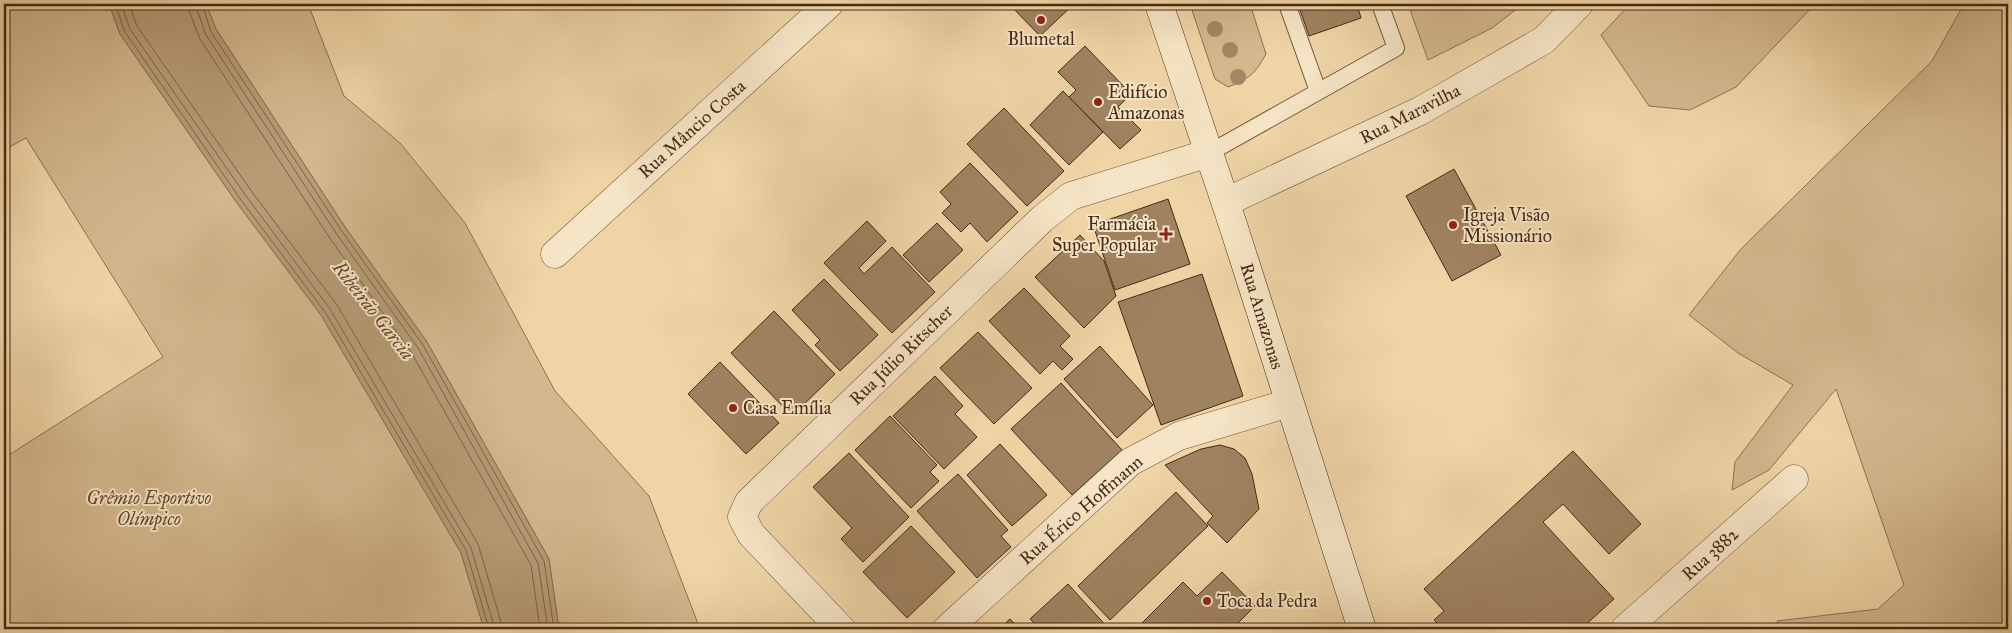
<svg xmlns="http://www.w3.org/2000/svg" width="2012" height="633" font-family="'IM FELL Great Primer',serif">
<rect width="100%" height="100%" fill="#efd5a6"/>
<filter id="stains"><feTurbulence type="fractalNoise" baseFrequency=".004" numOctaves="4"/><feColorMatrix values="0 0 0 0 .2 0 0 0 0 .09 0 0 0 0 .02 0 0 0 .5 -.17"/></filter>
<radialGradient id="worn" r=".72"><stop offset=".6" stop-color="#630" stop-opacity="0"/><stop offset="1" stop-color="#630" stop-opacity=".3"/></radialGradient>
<!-- green -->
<g fill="#d3b88d" stroke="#8e7051">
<path d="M 4,4 L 109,4 L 120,34 L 237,203 L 321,315 L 461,553 L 484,629 L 4,629 L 4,458 L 163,357 L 26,138 L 4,150 Z"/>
<path d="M 206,4 L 308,4 L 344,96 L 400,143 L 465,223 L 555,391 L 649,496 L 700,629 L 559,629 L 549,559 L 427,342 L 345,227 L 216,29 Z"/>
<path d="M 1190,4 L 1250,4 L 1266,54 C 1255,74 1249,79 1228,87 L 1215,79 Z"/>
<path d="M 1408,4 L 1523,4 L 1492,28 L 1428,60 Z"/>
<path d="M 1630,4 L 1815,4 L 1736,87 L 1690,110 L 1649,106 L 1601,35 Z"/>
<path d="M 1964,4 L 2008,4 L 2008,629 L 1779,629 L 1777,621 L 1878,609 L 1904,585 L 1836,389 L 1769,470 L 1732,490 L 1735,462 L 1793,385 L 1738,353 L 1689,315 L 1741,249 L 1932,61 Z"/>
</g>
<!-- water -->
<path fill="#b69b75" stroke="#8a6d4f" d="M 109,4 L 206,4 L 216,29 L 345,227 L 427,342 L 549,559 L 559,629 L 484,629 L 461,553 L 321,315 L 237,203 L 120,34 Z"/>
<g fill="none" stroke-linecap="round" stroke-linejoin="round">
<!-- shore -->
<g stroke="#7f6245" stroke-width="1">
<path d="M 115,4 L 125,32 L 241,200 L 325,312 L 466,550 L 489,629"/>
<path d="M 121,4 L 130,29 L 246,196 L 330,309 L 471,548 L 495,629"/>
<path d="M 129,4 L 137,26 L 252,192 L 337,305 L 478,544 L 503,629"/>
<path d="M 188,4 L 189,11 L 200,39 L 329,237 L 411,352 L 531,565 L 540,629"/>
<path d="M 195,4 L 206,35 L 336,233 L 418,348 L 538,563 L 548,629"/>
<path d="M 202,4 L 211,32 L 341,230 L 423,345 L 544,561 L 554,629"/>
</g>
</g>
<!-- building -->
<g fill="#9f8260" stroke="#482915">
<path d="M 1009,4 L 1074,4 L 1040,36 Z"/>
<path d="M 1298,4 L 1357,4 L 1361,18 L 1309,36 Z"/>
<path d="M 1085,46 L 1131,94 L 1118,107 L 1141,130 L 1120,149 L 1069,97 L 1076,90 L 1058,72 Z"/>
<path d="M 1063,91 L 1103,132 L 1069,165 L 1030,125 Z"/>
<path d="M 1004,108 L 1064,171 L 1027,206 L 967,144 Z"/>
<path d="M 970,163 L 1018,212 L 987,242 L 970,223 L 961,232 L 942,213 L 951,204 L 940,192 Z"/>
<path d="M 1454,169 L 1501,255 L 1452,281 L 1406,196 Z"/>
<path d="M 1168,199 L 1190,264 L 1115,290 L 1093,225 Z"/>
<path d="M 867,221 L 886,241 L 859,268 L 864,274 L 892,247 L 935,292 L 892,333 L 824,263 Z"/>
<path d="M 937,223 L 963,250 L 929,282 L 903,255 Z"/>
<path d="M 1080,235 L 1104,261 L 1116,296 L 1084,328 L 1035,277 Z"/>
<path d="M 1202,274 L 1243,396 L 1161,425 L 1118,302 Z"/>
<path d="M 824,279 L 878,335 L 840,371 L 815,345 L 820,340 L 792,310 Z"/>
<path d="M 1024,288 L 1070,336 L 1060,346 L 1073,359 L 1062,370 L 1053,361 L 1040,374 L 989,321 Z"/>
<path d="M 774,311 L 835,374 L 792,416 L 731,353 Z"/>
<path d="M 978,332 L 1032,388 L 994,424 L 940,368 Z"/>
<path d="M 1100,346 L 1153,405 L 1117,438 L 1064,379 Z"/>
<path d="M 720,362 L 779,423 L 746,454 L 688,394 Z"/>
<path d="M 935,376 L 963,406 L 955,414 L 977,437 L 944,469 L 893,416 Z"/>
<path d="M 1061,383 L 1122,450 L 1072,495 L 1011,429 Z"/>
<path d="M 4,395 L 9,396 L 4,416 Z"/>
<path d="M 890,416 L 937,465 L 930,472 L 939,481 L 911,508 L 855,450 Z"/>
<path d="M 1000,444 L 1047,495 L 1012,526 L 967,475 Z"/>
<path d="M 1220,445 L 1234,449 L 1245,458 L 1252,474 L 1259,509 L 1227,543 L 1207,523 L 1213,516 L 1165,465 L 1201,449 Z"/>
<path d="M 1573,451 L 1641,524 L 1609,554 L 1563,504 L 1543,522 L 1614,599 L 1581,629 L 1443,629 L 1434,620 L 1444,611 L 1424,589 Z"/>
<path d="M 849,453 L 909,517 L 863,562 L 841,539 L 852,528 L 813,487 Z"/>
<path d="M 958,474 L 1008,530 L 1001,536 L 1011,547 L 977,578 L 917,511 Z"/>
<path d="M 1176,492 L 1208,526 L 1110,620 L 1078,586 Z"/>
<path d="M 911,526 L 955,572 L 907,618 L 863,572 Z"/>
<path d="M 1222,572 L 1255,606 L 1232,629 L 1146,629 L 1141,624 L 1183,582 L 1197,596 Z"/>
<path d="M 1068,584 L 1109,629 L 1040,629 L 1030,619 Z"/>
<path d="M 1010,619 L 1019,629 L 999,629 Z"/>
<path d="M 1286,623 L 1292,629 L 1279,629 Z"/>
</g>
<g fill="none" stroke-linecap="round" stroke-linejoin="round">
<!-- lane casing -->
<g stroke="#725439" stroke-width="18">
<g id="lane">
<path d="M 1287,4 L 1318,91"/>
<path d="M 1209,153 L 1396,48 L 1380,4"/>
</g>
</g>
<!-- street casing -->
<g stroke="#725439" stroke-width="29">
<g id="street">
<path d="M 1226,202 L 1420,111 L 1544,40 L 1579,4"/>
<path d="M 555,254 L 829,4"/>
<path d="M 841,629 L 751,534 L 742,517 L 749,502 L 1042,219 L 1071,196 L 1209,153"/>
<path d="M 947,629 L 1130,462 L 1179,436 L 1289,403"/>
<path d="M 1625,629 L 1794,479"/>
</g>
</g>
<!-- secondary casing -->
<g stroke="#482915" stroke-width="29">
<path id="secondary" d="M 1159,4 L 1234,228 L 1362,629"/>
</g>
<!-- lane -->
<use href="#lane" stroke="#f5e4c5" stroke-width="16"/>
<!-- street -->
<use href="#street" stroke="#f5e4c5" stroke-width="28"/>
<!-- secondary -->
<use href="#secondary" stroke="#f5e4c5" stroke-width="28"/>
</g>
<!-- trees -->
<g fill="#a38663">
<circle cx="1215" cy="29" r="8"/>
<circle cx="1230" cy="50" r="8"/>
<circle cx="1238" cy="77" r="8"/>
</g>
<!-- markers -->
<g fill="#8f2418" stroke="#f5e4c5" stroke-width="2">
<circle cx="1041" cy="20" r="5"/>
<circle cx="1098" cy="102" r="5"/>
<circle cx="1453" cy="225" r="5"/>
<path d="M1163.5 226.5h5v5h5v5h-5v5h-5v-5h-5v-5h5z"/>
<circle cx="733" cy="408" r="5"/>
<circle cx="1207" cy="601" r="5"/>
</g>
<g text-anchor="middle" stroke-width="4" stroke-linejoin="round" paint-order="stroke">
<!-- poi labels -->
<g font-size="18" fill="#482915" stroke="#f5e4c5" text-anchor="start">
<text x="1041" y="45" text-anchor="middle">Blumetal</text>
<text x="1108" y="98">Edifício<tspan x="1108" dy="21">Amazonas</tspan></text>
<text x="1463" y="221">Igreja Visão<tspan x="1463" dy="21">Missionário</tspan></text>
<text x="1156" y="230" text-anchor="end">Farmácia<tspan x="1156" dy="21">Super Popular</tspan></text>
<text x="743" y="414">Casa Emília</text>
<text x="1217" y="607">Toca da Pedra</text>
</g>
<!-- street labels -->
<g font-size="18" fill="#482915" stroke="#f5e4c5">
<text transform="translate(1410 114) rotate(-27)" y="6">Rua Maravilha</text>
<text transform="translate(692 129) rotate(-42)" y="6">Rua Mâncio Costa</text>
<text transform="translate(1262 316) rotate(73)" y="6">Rua Amazonas</text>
<text transform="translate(901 355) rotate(-44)" y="6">Rua Júlio Ritscher</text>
<text transform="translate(1081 510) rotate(-41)" y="6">Rua Érico Hoffmann</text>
<text transform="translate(1710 554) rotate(-42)" y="6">Rua 3882</text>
</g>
<!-- park labels -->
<g font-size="18" font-style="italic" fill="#64462d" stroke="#f5e4c5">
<text x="149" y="504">Grêmio Esportivo<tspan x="149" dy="21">Olímpico</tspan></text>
</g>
<!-- water labels -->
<g font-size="19" font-style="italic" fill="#64462d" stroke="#f5e4c5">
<text transform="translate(374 310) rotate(52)" y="7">Ribeirão Garcia</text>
</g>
</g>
<!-- margin -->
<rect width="2012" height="633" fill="none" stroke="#efd5a6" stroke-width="20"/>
<rect x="5" y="5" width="2002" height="623" fill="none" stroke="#482915" stroke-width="2.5"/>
<rect x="10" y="10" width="1992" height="613" fill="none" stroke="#482915"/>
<rect width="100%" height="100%" filter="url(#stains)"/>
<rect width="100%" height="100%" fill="url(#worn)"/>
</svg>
